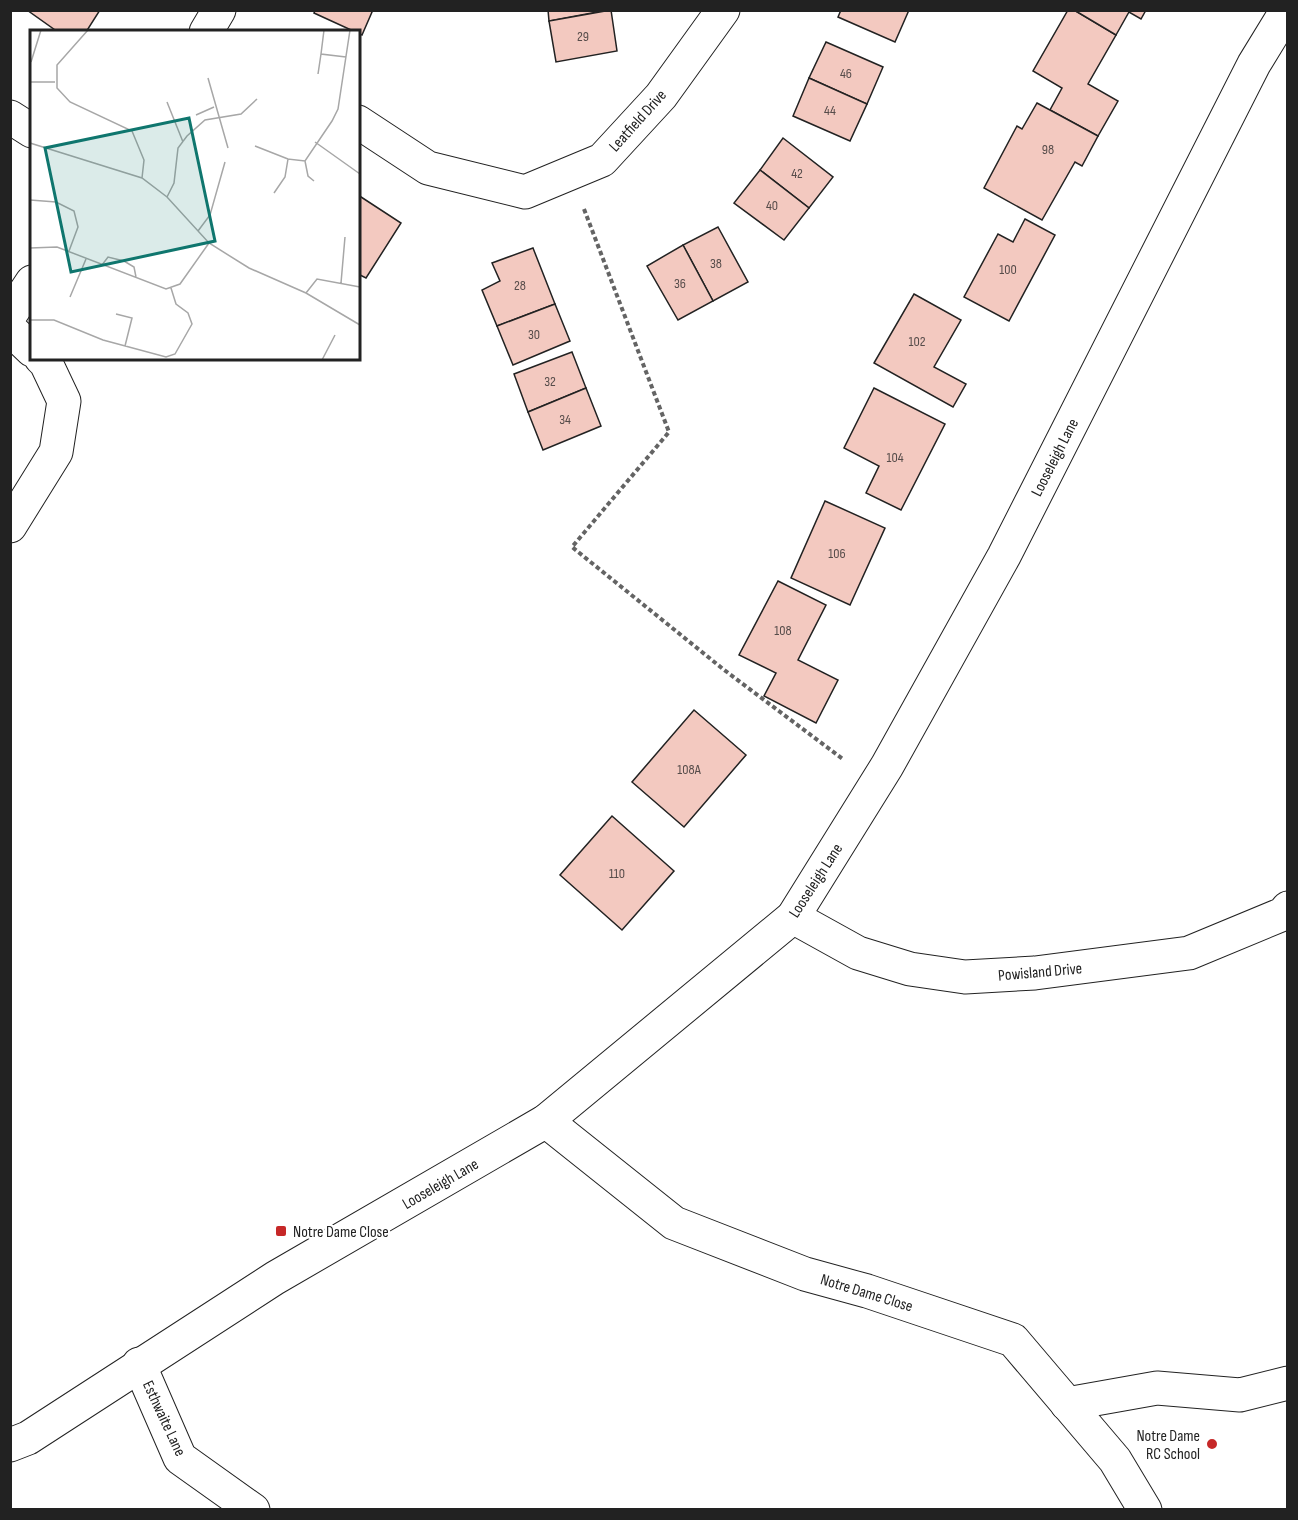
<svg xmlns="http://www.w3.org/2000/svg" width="1298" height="1520" font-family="'Sofia Sans Condensed',sans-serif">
<rect width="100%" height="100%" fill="#fff"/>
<!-- building -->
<g fill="#f3c9c0" stroke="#222" stroke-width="1.5">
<path d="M 27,10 L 100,10 L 86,32 L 58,32 Z"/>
<path d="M 315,10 L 369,10 L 372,12 L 362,35 L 314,13 Z"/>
<path d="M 548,10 L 608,10 L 549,21 Z"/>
<path d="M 611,10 L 617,51 L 556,62 L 549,21 Z"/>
<path d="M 841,10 L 909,10 L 895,42 L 838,17 Z"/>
<path d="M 1068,10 L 1074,10 L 1116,35 L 1088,84 L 1118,101 L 1098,136 L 1050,110 L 1062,88 L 1033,71 Z"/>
<path d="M 1074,10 L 1146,10 L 1141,19 L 1129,12 L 1116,35 Z"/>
<path d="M 826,42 L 883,67 L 867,104 L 809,78 Z"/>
<path d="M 809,78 L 867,104 L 850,141 L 793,116 Z"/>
<path d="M 1037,103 L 1098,136 L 1082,166 L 1075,162 L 1042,220 L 984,188 L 1017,126 L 1022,129 Z"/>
<path d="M 783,138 L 833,177 L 809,208 L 760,170 Z"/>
<path d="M 760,170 L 809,208 L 784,240 L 734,203 Z"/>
<path d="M 358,195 L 401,223 L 366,278 L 358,274 Z"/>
<path d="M 1025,219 L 1055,235 L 1009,321 L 964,297 L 998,234 L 1013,242 Z"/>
<path d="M 718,227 L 748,282 L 713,301 L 683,245 Z"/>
<path d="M 683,245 L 713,301 L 678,320 L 647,266 Z"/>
<path d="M 533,248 L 555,304 L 497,326 L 482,290 L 500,281 L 492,263 Z"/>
<path d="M 914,294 L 961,320 L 934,367 L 966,384 L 953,407 L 874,363 Z"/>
<path d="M 555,304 L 570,341 L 513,365 L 497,326 Z"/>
<path d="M 572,352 L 586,388 L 528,412 L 514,374 Z"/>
<path d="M 586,388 L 601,426 L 543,450 L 528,412 Z"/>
<path d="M 874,388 L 945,424 L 901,510 L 866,493 L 879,466 L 844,448 Z"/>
<path d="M 825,501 L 885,528 L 850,605 L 791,578 Z"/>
<path d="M 778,581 L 826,605 L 798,660 L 838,680 L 816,723 L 764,696 L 776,673 L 739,655 Z"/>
<path d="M 694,710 L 746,755 L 684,827 L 632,782 Z"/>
<path d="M 612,816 L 674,871 L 622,930 L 560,875 Z"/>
</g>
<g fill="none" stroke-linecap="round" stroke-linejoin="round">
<!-- minor casing -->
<g stroke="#222" stroke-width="35">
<g id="minor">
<path d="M 206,32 L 219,10"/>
<path d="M 10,117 L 32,131"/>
<path d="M 358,122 L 428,168 L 525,192 L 602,160 L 661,96 L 723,10"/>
<path d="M 10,315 L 32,282"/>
<path d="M 10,329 L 32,350"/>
<path d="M 10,526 L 56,452 L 64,401 L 46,363 L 41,358"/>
<path d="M 793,917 L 858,953 L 910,969 L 965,977 L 1035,973 L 1189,953 L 1283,914 L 1288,908"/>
<path d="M 546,1121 L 674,1223 L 805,1274 L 867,1291 L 1013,1340 L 1115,1460 L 1145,1510"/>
<path d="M 139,1364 L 180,1458 L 253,1510"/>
<path d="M 1067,1404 L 1157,1388 L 1240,1395 L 1288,1383"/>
<path d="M 10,1445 L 28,1438 L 275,1278 L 546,1121 L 793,917 L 887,766 L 1004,556 L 1254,64 L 1287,10"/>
</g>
</g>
<!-- path -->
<path stroke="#646464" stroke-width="4" stroke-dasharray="4.5 3" stroke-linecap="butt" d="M 584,209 L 669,432 L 572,547 L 723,669 L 844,760"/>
<!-- minor -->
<use href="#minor" stroke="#fff" stroke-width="33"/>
</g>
<!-- markers -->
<g fill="#c62828" stroke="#fff" stroke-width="2">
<rect x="275" y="1225" width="12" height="12" rx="3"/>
<circle cx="1212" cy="1444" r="6"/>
</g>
<g text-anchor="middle" stroke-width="4.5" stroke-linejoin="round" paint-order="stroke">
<!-- number labels -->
<g font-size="14" fill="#564c4a">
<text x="583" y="41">29</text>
<text x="846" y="78">46</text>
<text x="830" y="115">44</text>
<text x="1048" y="154">98</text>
<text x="797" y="178">42</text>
<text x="772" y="210">40</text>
<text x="716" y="268">38</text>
<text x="1008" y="274">100</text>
<text x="680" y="288">36</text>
<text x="520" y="290">28</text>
<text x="534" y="339">30</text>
<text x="917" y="346">102</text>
<text x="550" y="386">32</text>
<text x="565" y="424">34</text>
<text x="895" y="462">104</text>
<text x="837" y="558">106</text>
<text x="783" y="635">108</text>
<text x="689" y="774">108A</text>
<text x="617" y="878">110</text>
</g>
<!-- street labels -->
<g font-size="16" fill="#222" stroke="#fff">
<text transform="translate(637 120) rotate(-48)" y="6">Leatfield Drive</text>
<text transform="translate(1054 457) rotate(-63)" y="6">Looseleigh Lane</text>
<text transform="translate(815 880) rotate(-57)" y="6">Looseleigh Lane</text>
<text transform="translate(1040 971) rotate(-5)" y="6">Powisland Drive</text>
<text transform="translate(440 1183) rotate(-30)" y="6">Looseleigh Lane</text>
<text transform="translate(867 1292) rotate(17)" y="6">Notre Dame Close</text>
<text transform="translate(165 1418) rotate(65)" y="6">Esthwaite Lane</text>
</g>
<!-- poi labels -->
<g font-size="16" fill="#222" stroke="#fff" text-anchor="start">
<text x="293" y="1237">Notre Dame Close</text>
<text x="1200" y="1441" text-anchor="end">Notre Dame<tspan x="1200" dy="18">RC School</tspan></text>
</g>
</g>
<!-- overview -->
<g transform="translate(30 30)">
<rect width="330" height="330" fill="#fff"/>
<path fill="none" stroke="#a7a7a7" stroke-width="1.5" d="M 58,0 L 27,35 L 27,58 L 40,72 L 102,101 L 114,130 L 112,148M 294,0 L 291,24 L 316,27M 1,32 L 11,0M 288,44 L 291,24M 178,48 L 198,118M 0,52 L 25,52M 137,72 L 153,112M 166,85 L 184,77M 285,112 L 330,144M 0,113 L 112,148 L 137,167 L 179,213 L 219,238 L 276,263 L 330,295M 225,116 L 258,129M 275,131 L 278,146 L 284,151M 244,163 L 255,147 L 258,129 L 275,131 L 302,91 L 308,79 L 320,0M 137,167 L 144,153 L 148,118 L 157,106 L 175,90 L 211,84 L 227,69M 0,170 L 26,172 L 44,181 L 48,197 L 39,221M 168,201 L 180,185 L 195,132M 0,218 L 27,217 L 136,259 L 150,254 L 179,213M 72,235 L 78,227 L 94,231 L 104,237 L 106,247M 311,253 L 315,207M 276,263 L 287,249 L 330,257M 40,267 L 56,229M 86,284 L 102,288 L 95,316M 0,290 L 24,290 L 73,310 L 136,327 L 145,324 L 162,294 L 158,283 L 146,274 L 141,258M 292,330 L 305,305"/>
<path fill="#0f766e" fill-opacity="0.15" stroke="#0f766e" stroke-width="3" d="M 159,88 L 185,211 L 41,242 L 15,118 Z"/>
<rect width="330" height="330" fill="none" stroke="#222" stroke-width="3"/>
</g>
<!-- border -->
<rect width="1298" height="1520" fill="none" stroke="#222222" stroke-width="24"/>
</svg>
